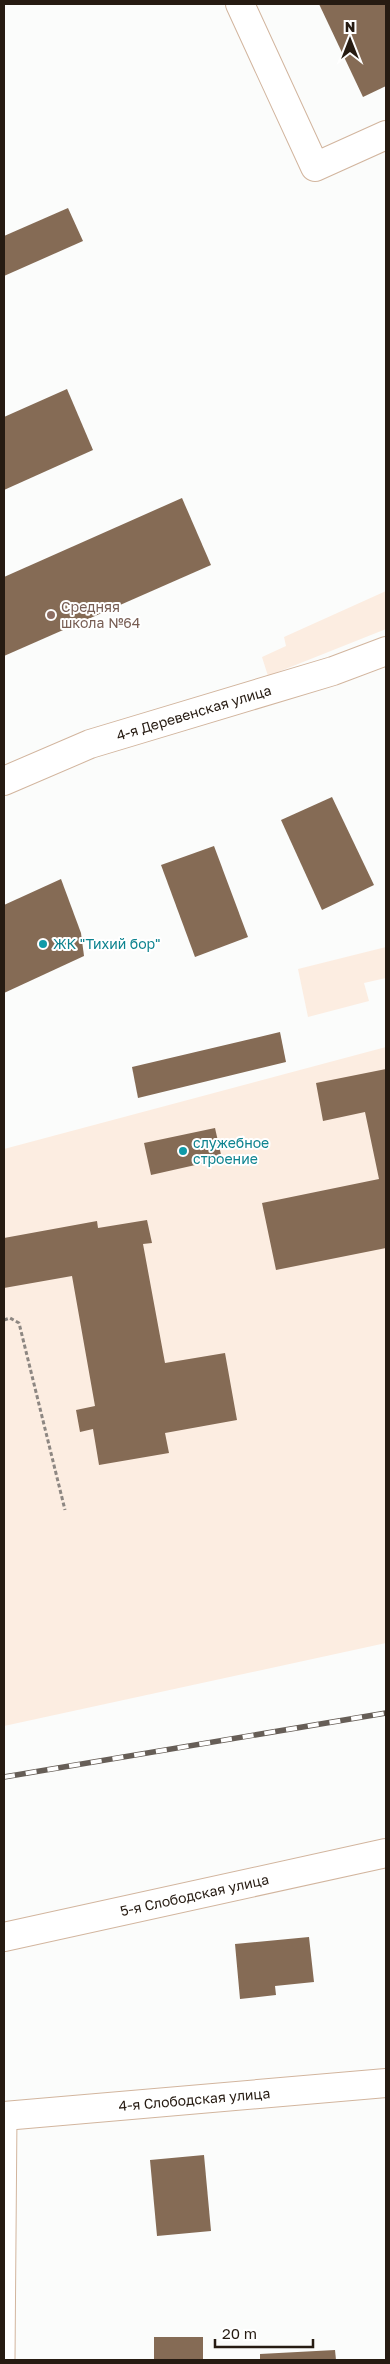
<svg xmlns="http://www.w3.org/2000/svg" width="390" height="2364" font-family="'Golos Text',sans-serif">
<rect width="100%" height="100%" fill="#fbfcfb"/>
<!-- built -->
<g fill="#fcede1">
<path d="M 386,591 L 386,629 L 268,676 L 262,657 L 286,646 L 284,637 Z"/>
<path d="M 386,947 L 386,978 L 364,983 L 369,1001 L 308,1017 L 298,969 Z"/>
<path d="M 386,1047 L 386,1643 L 4,1726 L 4,1149 Z"/>
</g>
<!-- building -->
<g fill="#856b55">
<path d="M 319,4 L 386,4 L 386,86 L 363,97 Z"/>
<path d="M 68,208 L 83,241 L 4,276 L 4,236 Z"/>
<path d="M 67,389 L 93,450 L 4,490 L 4,417 Z"/>
<path d="M 182,498 L 211,565 L 4,656 L 4,577 Z"/>
<path d="M 332,797 L 374,885 L 322,910 L 281,820 Z"/>
<path d="M 214,846 L 248,937 L 195,957 L 161,865 Z"/>
<path d="M 61,879 L 81,933 L 84,956 L 4,993 L 4,905 Z"/>
<path d="M 280,1032 L 286,1062 L 138,1098 L 132,1067 Z"/>
<path d="M 386,1069 L 386,1248 L 276,1270 L 262,1203 L 379,1179 L 365,1112 L 323,1121 L 316,1083 Z"/>
<path d="M 215,1128 L 222,1159 L 151,1175 L 144,1143 Z"/>
<path d="M 147,1220 L 152,1243 L 143,1244 L 165,1363 L 225,1353 L 237,1420 L 165,1433 L 169,1453 L 99,1465 L 93,1429 L 80,1432 L 76,1410 L 95,1406 L 72,1276 L 4,1288 L 4,1238 L 97,1221 L 98,1228 Z"/>
<path d="M 309,1937 L 314,1982 L 275,1986 L 276,1995 L 240,1999 L 235,1944 Z"/>
<path d="M 204,2155 L 211,2231 L 157,2236 L 150,2160 Z"/>
<rect x="154" y="2337" width="49" height="23"/>
<path d="M 335,2350 L 336,2360 L 260,2360 L 260,2354 Z"/>
</g>
<g fill="none" stroke-linecap="round" stroke-linejoin="round">
<!-- lane casing -->
<g stroke="#d2b59e" stroke-width="21">
<path id="lane" d="M 5,2360 L 7,2115"/>
</g>
<!-- street casing -->
<g stroke="#d2b59e" stroke-width="30">
<g id="street">
<path d="M 240,4 L 315,167 L 386,135"/>
<path id="s1" d="M 4,781 L 90,744 L 333,671 L 386,651"/>
<path id="s2" d="M 4,1937 L 386,1853"/>
<path id="s3" d="M 4,2116 L 386,2083"/>
</g>
</g>
<!-- path -->
<path stroke="#8d8782" stroke-width="3" stroke-dasharray="4 2.5" stroke-linecap="butt" d="M 4,1320 L 10,1318 L 19,1323 L 65,1510"/>
<!-- lane -->
<use href="#lane" stroke="#fff" stroke-width="19"/>
<!-- street -->
<use href="#street" stroke="#fff" stroke-width="28"/>
<!-- rail casing -->
<g stroke="#665e57" stroke-width="5.5">
<path id="rail" d="M 4,1777 L 386,1713"/>
</g>
<!-- rail -->
<use href="#rail" stroke="#fff" stroke-width="4" stroke-dasharray="11" stroke-linecap="butt"/>
</g>
<!-- markers -->
<circle fill="#8d6e63" stroke="#fff" stroke-width="2" cx="51" cy="615" r="5"/>
<g fill="#0f9aa8" stroke="#fff" stroke-width="2">
<circle cx="43" cy="944" r="5"/>
<circle cx="183" cy="1151" r="5"/>
</g>
<g text-anchor="middle" stroke-width="4" stroke-linejoin="round" paint-order="stroke">
<!-- education labels -->
<g font-size="14" fill="#785e54" stroke="#fff" text-anchor="start">
<text x="61" y="612">Средняя<tspan x="61" dy="16">школа №64</tspan></text>
</g>
<!-- street labels -->
<g font-size="14" fill="#261b12" stroke="#fff">
<text dy="5" stroke="none"><textPath href="#s1" startOffset="202">4-я Деревенская улица</textPath></text>
<text dy="5" stroke="none"><textPath href="#s2" startOffset="195">5-я Слободская улица</textPath></text>
<text dy="5" stroke="none"><textPath href="#s3" startOffset="191">4-я Слободская улица</textPath></text>
</g>
<!-- culture labels -->
<g font-size="14" fill="#0d838f" stroke="#fff" text-anchor="start">
<text x="53" y="949">ЖК "Тихий бор"</text>
<text x="193" y="1148">служебное<tspan x="193" dy="16">строение</tspan></text>
</g>
</g>
<!-- border -->
<rect width="390" height="2364" fill="none" stroke="#261b12" stroke-width="10"/>
<!-- north arrow -->
<g transform="translate(350 40)" stroke="#ffffff" stroke-width="4" paint-order="stroke">
<path d="M0-4L9 19L0 12L-9 19Z" fill="#261b12"/>
<text y="-8" font-size="14" font-weight="bold" text-anchor="middle" fill="#261b12">N</text>
</g>
<!-- scale -->
<path d="M215 2339v8h98v-8" fill="none" stroke="#261b12" stroke-width="2.5"/>
<text x="222" y="2339" font-size="15" fill="#261b12" stroke="#ffffff" stroke-width="4" paint-order="stroke">20 m</text>
</svg>
